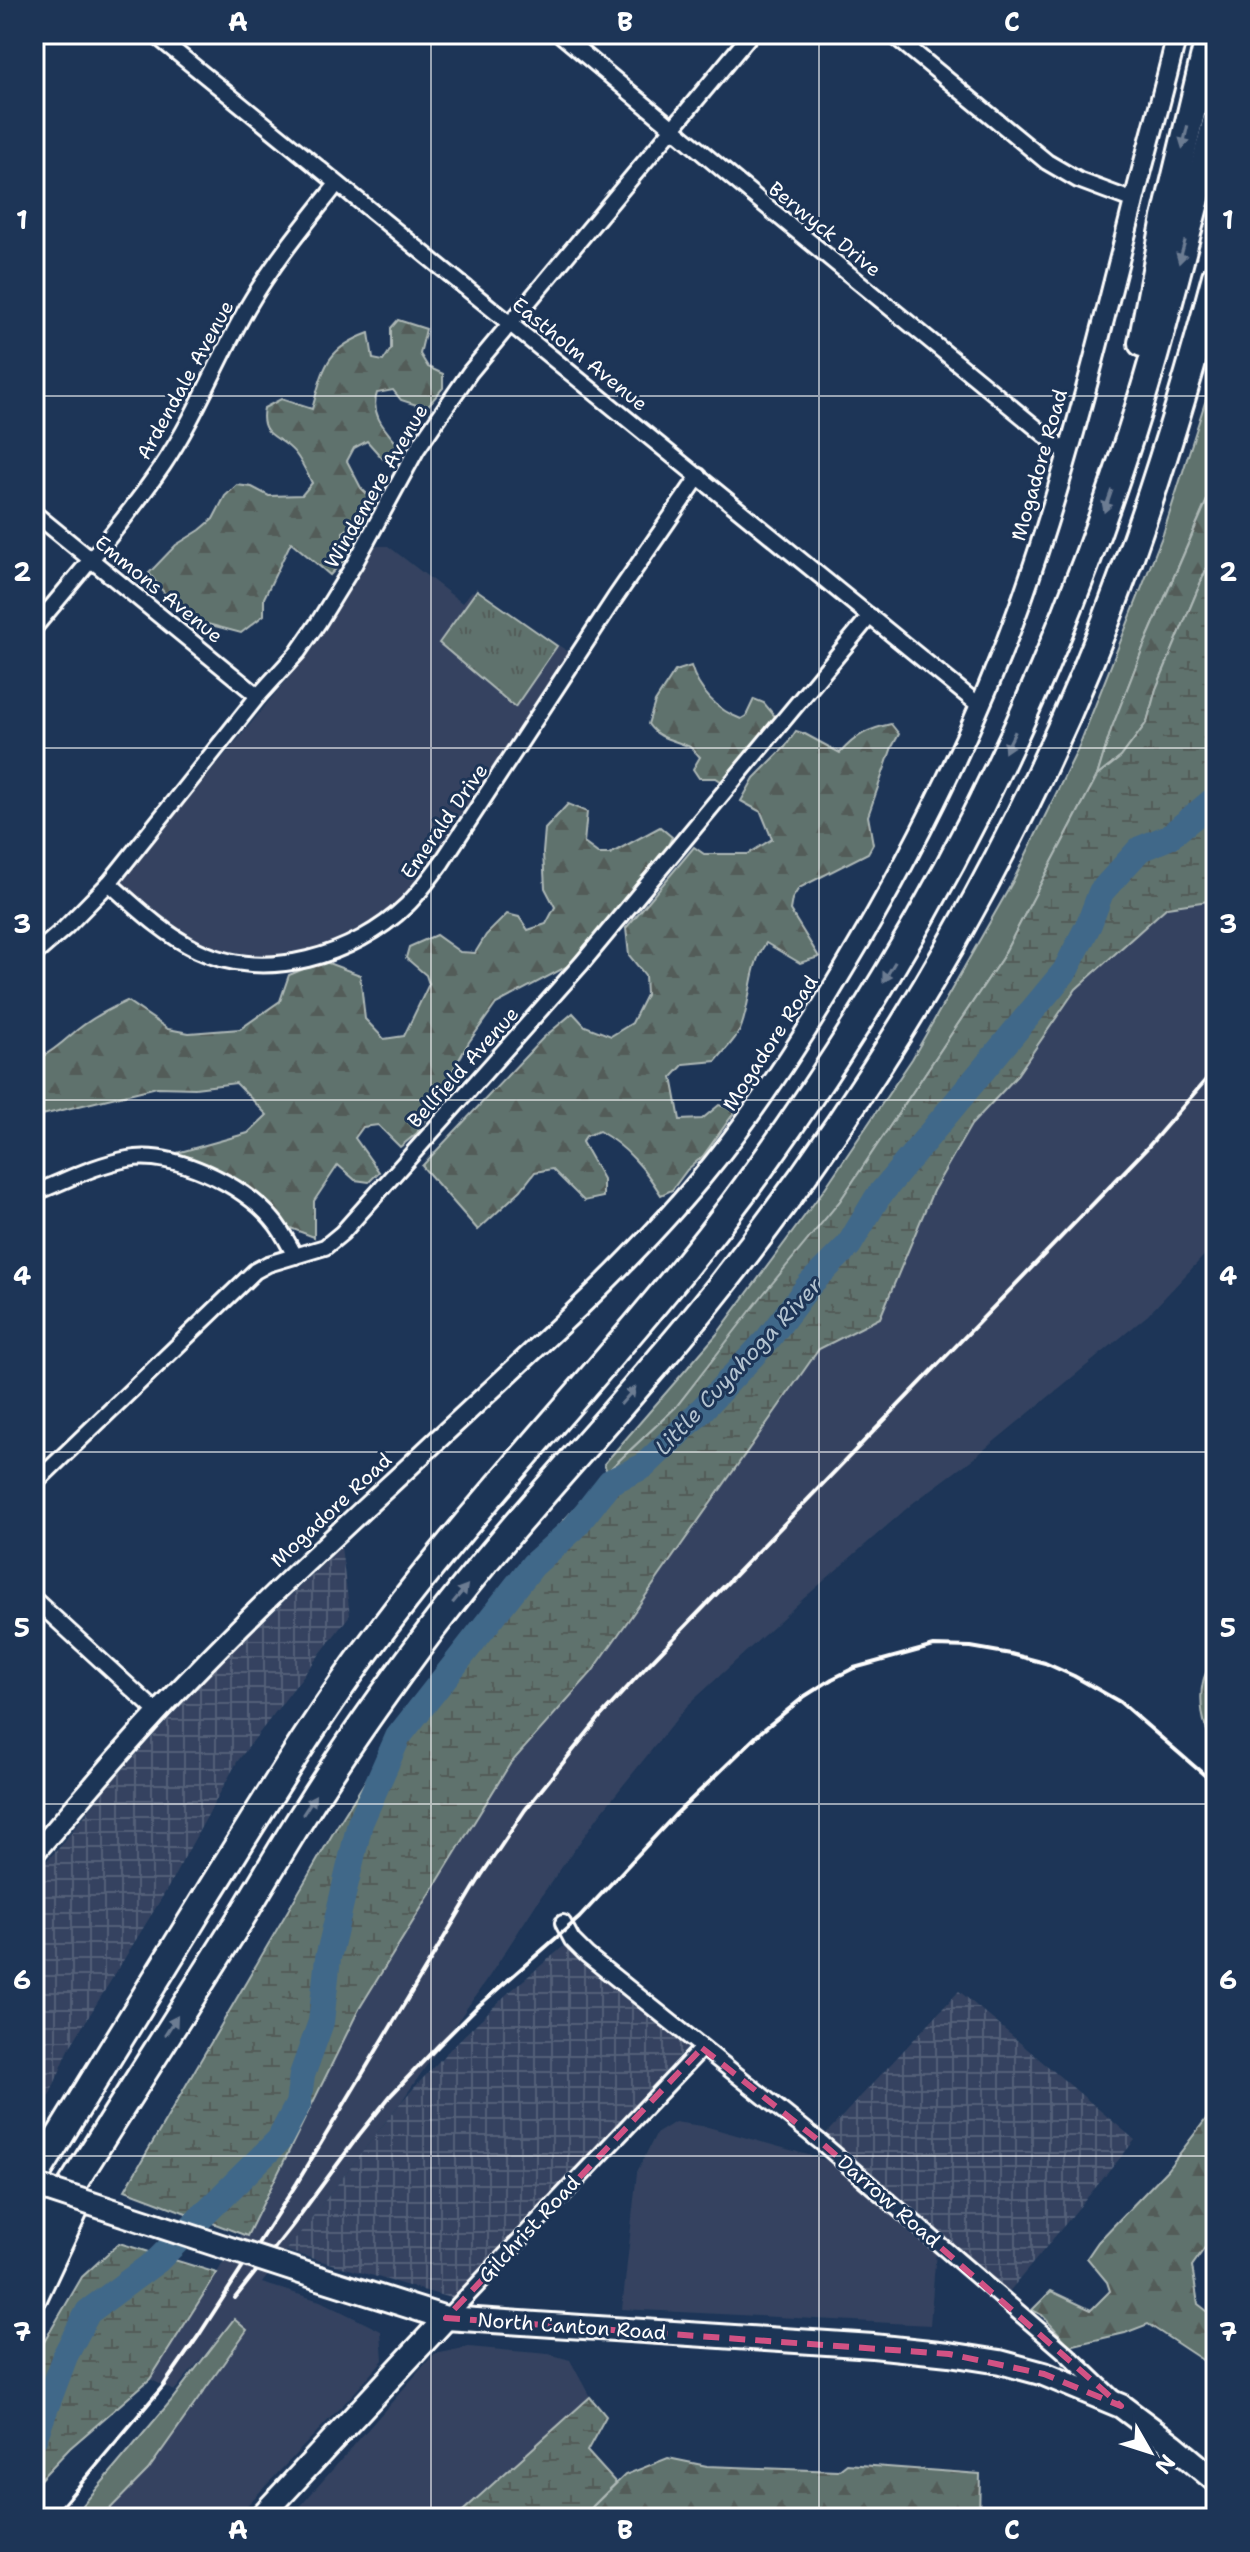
<svg xmlns="http://www.w3.org/2000/svg" width="1250" height="2552" font-family="'Shantell Sans',sans-serif">
<defs>
<pattern id="industrial-grid" width="8" height="8" patternUnits="userSpaceOnUse" patternTransform="scale(2)"><rect width="8" height="8" fill="#344360"/><path d="M0 4h8M4 0v8" fill="none" stroke="#525f78"/></pattern>
<pattern id="forest-firs" width="22" height="20" patternUnits="userSpaceOnUse" patternTransform="scale(2)"><rect width="22" height="20" fill="#5e726d"/><path d="M5 1l3.5 6h-7zM16 11l3.5 6h-7z" fill="#535b59"/></pattern>
<pattern id="wetland-marsh" width="20" height="14" patternUnits="userSpaceOnUse" patternTransform="scale(2)"><rect width="20" height="14" fill="#5e726d"/><path d="M1 5h8M5 5V1M11 12h8M15 12V8" fill="none" stroke="#535b59"/></pattern>
<pattern id="park-tufts" width="24" height="20" patternUnits="userSpaceOnUse" patternTransform="scale(2)"><rect width="24" height="20" fill="#5e726d"/><path d="M3 7l-1-3M5 7V3M7 7l1-3M15 17l-1-3M17 17v-4M19 17l1-3" fill="none" stroke="#535b59"/></pattern>
</defs>
<rect width="100%" height="100%" fill="#1d3557"/>
<filter id="ink" filterUnits="userSpaceOnUse"><feTurbulence type="fractalNoise" baseFrequency=".0125" numOctaves="2"/><feDisplacementMap in="SourceGraphic" scale="16" xChannelSelector="R" yChannelSelector="G"/><feConvolveMatrix kernelMatrix="1 2 1 2 8 2 1 2 1" color-interpolation-filters="sRGB"/></filter>
<g filter="url(#ink)">
<!-- built -->
<g fill="#344360">
<path d="M 376,546 L 388,546 L 462,603 L 472,591 L 569,652 L 432,860 L 403,897 L 366,928 L 312,949 L 261,956 L 218,949 L 178,931 L 121,881 L 303,660 Z"/>
<path d="M 1216,900 L 1216,1243 L 1148,1315 L 974,1458 L 913,1503 L 802,1600 L 687,1706 L 600,1814 L 544,1892 L 490,1975 L 401,2102 L 262,2283 L 320,2301 L 381,2331 L 383,2360 L 356,2391 L 235,2518 L 101,2518 L 148,2470 L 247,2330 L 234,2320 L 174,2391 L 150,2379 L 269,2190 L 359,2009 L 510,1764 L 592,1672 L 819,1349 L 880,1318 L 933,1191 L 971,1125 L 1015,1078 L 1076,989 L 1167,907 Z"/>
<path d="M 675,2122 L 708,2127 L 833,2162 L 936,2251 L 930,2325 L 622,2309 L 637,2172 L 656,2134 Z"/>
<path d="M 469,2347 L 549,2354 L 570,2360 L 590,2397 L 455,2518 L 290,2518 L 434,2354 Z"/>
</g>
<!-- industrial -->
<g fill="url(#industrial-grid)">
<path d="M 341,1547 L 350,1615 L 237,1762 L 166,1891 L 70,2047 L 34,2132 L 34,1873 L 58,1849 L 107,1787 L 213,1670 Z"/>
<path d="M 564,1946 L 690,2045 L 454,2299 L 286,2251 L 401,2102 L 451,2048 L 507,1994 Z"/>
<path d="M 959,1991 L 1135,2140 L 1003,2299 L 819,2141 Z"/>
</g>
<!-- green -->
<g fill="#5e726d" stroke="#aeb8b6" stroke-width="2">
<path d="M 1216,368 L 1216,479 L 1143,648 L 1111,730 L 1097,776 L 1002,958 L 840,1201 L 676,1407 L 607,1472 L 604,1464 L 717,1334 L 823,1191 L 912,1059 L 1012,883 L 1077,751 L 1163,534 Z"/>
<path d="M 234,2319 L 247,2330 L 148,2470 L 101,2518 L 72,2518 L 170,2402 Z"/>
</g>
<!-- forest -->
<g fill="url(#forest-firs)" stroke="#aeb8b6" stroke-width="2">
<path d="M 398,320 L 426,329 L 420,354 L 428,367 L 443,374 L 443,388 L 426,408 L 401,400 L 393,390 L 377,393 C 369,417 389,433 403,451 L 383,459 L 367,441 L 354,448 L 347,461 L 361,488 L 373,500 L 375,511 L 343,532 L 344,560 L 330,575 L 291,542 L 264,598 L 264,615 L 241,633 L 200,622 L 176,608 L 149,573 L 176,545 L 200,530 L 213,519 L 225,496 L 237,485 L 252,487 L 269,496 L 302,495 L 312,483 C 307,473 302,462 295,453 C 281,435 258,438 264,408 L 281,399 L 312,409 C 324,368 325,349 369,333 L 373,359 L 383,361 L 391,349 L 391,328 Z"/>
<path d="M 1216,480 L 1216,546 L 1156,689 L 1147,722 L 1121,757 L 1097,776 L 1111,730 L 1143,648 Z"/>
<path d="M 691,666 C 698,690 717,710 741,719 L 746,716 L 754,699 L 764,703 L 778,720 L 731,773 L 724,783 L 716,778 L 699,778 L 693,769 L 700,757 C 697,754 694,750 690,747 C 675,740 659,740 648,724 L 655,702 L 675,671 Z"/>
<path d="M 891,724 L 899,734 L 892,747 L 868,816 L 873,844 L 868,853 L 799,888 L 792,899 L 790,910 L 819,957 L 800,963 L 766,943 C 748,968 752,1002 740,1030 C 736,1039 723,1052 716,1061 L 684,1064 L 672,1077 L 680,1120 L 702,1119 L 719,1105 L 736,1110 L 703,1156 L 687,1170 L 672,1190 L 661,1195 C 645,1169 627,1147 599,1131 L 586,1136 L 582,1142 L 603,1179 L 603,1197 L 584,1201 L 552,1169 L 535,1172 L 521,1190 L 478,1230 L 422,1166 L 543,1038 L 573,1013 L 585,1026 L 611,1036 L 632,1023 L 646,995 L 645,975 L 629,955 L 626,928 L 694,847 L 704,854 L 748,854 L 772,839 L 761,812 L 741,801 L 754,778 L 785,747 L 796,731 L 805,734 L 840,753 C 856,735 868,729 891,724 Z"/>
<path d="M 568,804 L 587,812 L 584,843 L 599,854 L 610,854 L 660,827 L 672,837 L 663,855 L 568,966 L 496,1004 L 469,1042 L 417,1133 L 400,1147 L 378,1125 L 363,1127 L 355,1138 L 379,1172 L 369,1182 L 355,1180 L 338,1165 L 314,1201 L 314,1237 L 285,1226 L 265,1204 L 211,1166 L 173,1154 L 248,1133 L 267,1115 L 236,1083 L 195,1088 L 157,1087 L 34,1117 L 34,1056 L 40,1058 C 55,1050 64,1041 77,1030 C 92,1018 109,1009 127,1001 L 168,1029 L 189,1033 L 240,1029 L 280,1001 L 289,975 L 323,961 L 360,975 L 365,1019 L 384,1039 L 404,1036 L 429,984 L 426,975 L 406,958 L 409,947 L 436,935 L 460,952 L 475,953 L 486,935 L 507,914 L 519,917 L 528,930 L 546,924 L 555,907 L 545,888 L 543,853 L 545,829 Z"/>
<path d="M 1216,1652 L 1216,1743 C 1202,1732 1199,1699 1203,1682 C 1205,1672 1212,1661 1216,1652 Z"/>
<path d="M 1216,2106 L 1216,2232 L 1192,2266 L 1198,2304 L 1216,2318 L 1216,2369 L 1148,2324 L 1125,2333 L 1070,2346 L 1042,2315 L 1032,2310 L 1051,2291 L 1091,2310 L 1110,2291 L 1107,2282 L 1087,2258 L 1098,2242 L 1167,2170 Z"/>
<path d="M 668,2458 L 707,2466 L 838,2471 L 847,2464 L 980,2474 L 979,2518 L 584,2518 L 593,2506 L 625,2475 Z"/>
</g>
<!-- wetland -->
<g fill="url(#wetland-marsh)" stroke="#aeb8b6" stroke-width="2">
<path d="M 1216,546 L 1216,900 L 1167,907 L 1076,989 L 1015,1078 L 971,1125 L 933,1191 L 880,1318 L 819,1349 L 592,1672 L 510,1764 L 359,2009 L 247,2236 L 125,2190 L 336,1828 L 418,1697 L 507,1584 L 607,1472 L 676,1407 L 765,1292 L 840,1201 L 1002,958 L 1097,776 L 1121,757 L 1147,722 L 1156,689 Z"/>
<path d="M 119,2243 L 217,2273 L 150,2379 L 70,2448 L 34,2486 L 34,2359 L 82,2277 Z"/>
<path d="M 590,2397 L 606,2416 L 587,2451 L 616,2483 L 593,2506 L 584,2518 L 455,2518 Z"/>
</g>
<!-- park -->
<path fill="url(#park-tufts)" stroke="#aeb8b6" stroke-width="2" d="M 477,590 L 557,646 L 515,707 L 439,643 Z"/>
<g fill="none" stroke-linecap="round" stroke-linejoin="round">
<!-- river -->
<path stroke="#416889" stroke-width="26" d="M 34,2439 L 65,2356 L 88,2312 L 158,2260 L 279,2140 L 298,2104 L 302,2075 L 321,2022 L 328,1958 L 360,1823 L 398,1737 L 533,1565 L 574,1528 L 610,1482 L 644,1466 L 695,1417 L 768,1339 L 810,1284 L 849,1245 L 877,1198 L 1065,971 L 1089,924 L 1101,892 L 1140,849 L 1169,837 L 1216,798"/>
<!-- minor casing -->
<g stroke="#fff" stroke-width="20">
<g id="minor">
<path d="M 154,34 L 980,706"/>
<path d="M 560,34 L 759,200 L 1067,453"/>
<path d="M 892,34 L 1047,162 L 1078,180 L 1134,201"/>
<path d="M 34,513 L 258,696"/>
<path d="M 34,628 C 78,575 124,522 163,465 C 196,416 218,359 247,308 C 273,263 305,224 337,184"/>
<path d="M 109,883 C 136,907 164,934 197,950 C 265,983 354,956 407,905 C 420,892 431,877 442,862 L 615,598 L 699,476"/>
<path d="M 34,955 L 65,928 L 109,883 L 258,696 L 298,652 L 318,623 L 355,563 L 417,449 L 470,372 L 751,34"/>
<path d="M 34,1193 C 65,1181 95,1165 128,1159 C 172,1150 244,1185 272,1219 C 282,1230 288,1243 295,1256"/>
<path d="M 34,1484 L 255,1271 L 268,1264 L 325,1247 L 342,1233 L 582,963 L 870,616"/>
<path d="M 34,1599 L 157,1712"/>
<path d="M 563,1923 L 572,1940 L 587,1955 L 823,2144 L 1067,2354 L 1113,2398"/>
<path d="M 446,2318 L 702,2048"/>
</g>
</g>
<!-- tertiary casing -->
<g stroke="#fff" stroke-width="24">
<path id="tertiary" d="M 34,1854 C 87,1792 139,1730 196,1672 C 265,1600 338,1533 411,1465 C 509,1371 615,1282 702,1177 C 756,1112 802,1040 845,967 C 915,850 976,728 1022,599 C 1067,471 1100,337 1133,205 C 1147,148 1164,92 1177,34"/>
</g>
<!-- primary casing -->
<g stroke="#fff" stroke-width="28">
<g id="primary">
<path d="M 319,2278 L 446,2318 L 873,2346 L 949,2354 L 1000,2362 L 1044,2374 L 1121,2406 L 1173,2445 L 1216,2481"/>
<path d="M 260,2518 L 446,2318"/>
</g>
</g>
<!-- motorway casing -->
<g stroke="#fff" stroke-width="32">
<g id="motorway">
<path d="M 1142,343 L 1166,218 L 1210,34"/>
<path d="M 34,2178 C 93,2083 151,1987 210,1891 C 263,1806 315,1719 375,1639 C 471,1510 582,1394 683,1269 C 759,1176 826,1076 888,973 C 990,805 1070,623 1130,436 C 1163,333 1188,227 1216,122"/>
<path d="M 34,2247 C 101,2137 171,2030 239,1921 C 261,1885 282,1848 305,1812 C 344,1749 387,1689 431,1630 C 522,1509 630,1402 723,1283 C 893,1067 1034,823 1127,565 C 1161,470 1190,374 1216,276"/>
<path d="M 34,2296 L 77,2204"/>
</g>
</g>
<!-- minor -->
<use href="#minor" stroke="#1d3557" stroke-width="14"/>
<!-- tertiary -->
<use href="#tertiary" stroke="#1d3557" stroke-width="18"/>
<!-- primary -->
<use href="#primary" stroke="#1d3557" stroke-width="22"/>
<!-- motorway -->
<use href="#motorway" stroke="#1d3557" stroke-width="26"/>
<!-- rail -->
<g stroke="#fff" stroke-width="4">
<path d="M 1209,1495 L 1216,1487"/>
<path d="M 235,2298 L 292,2226 L 359,2135 L 391,2095 L 439,2045 L 476,2008 L 579,1918 L 675,1815 L 762,1731 L 805,1696 L 832,1679 L 854,1668 L 934,1646 L 971,1647 L 1011,1654 L 1045,1663 L 1074,1676 L 1120,1702 L 1216,1785"/>
<path d="M 52,2518 L 164,2385 L 199,2335 L 297,2183 L 481,1876 L 525,1810 L 600,1717 L 648,1665 L 1148,1147 L 1216,1068"/>
</g>
<!-- primary-bridge casing -->
<g stroke="#fff" stroke-width="28" stroke-linecap="butt">
<path id="primary-bridge" d="M 34,2185 L 319,2278"/>
</g>
<!-- primary-bridge -->
<use href="#primary-bridge" stroke="#1d3557" stroke-width="22"/>
</g>
<!-- one-way arrows -->
<defs><path id="oneway-solid" d="M-6-.8H1V-3.2L6.5 0L1 3.2V.8H-6Z" transform="scale(2)"/></defs>
<g fill="#6c7c92">
<use href="#oneway-solid" transform="translate(1185 137) rotate(103)"/>
<use href="#oneway-solid" transform="translate(1182 252) rotate(105)"/>
<use href="#oneway-solid" transform="translate(1108 501) rotate(109)"/>
<use href="#oneway-solid" transform="translate(1010 742) rotate(116)"/>
<use href="#oneway-solid" transform="translate(889 972) rotate(121)"/>
<use href="#oneway-solid" transform="translate(628 1396) rotate(-49)"/>
<use href="#oneway-solid" transform="translate(460 1594) rotate(-51)"/>
<use href="#oneway-solid" transform="translate(309 1805) rotate(-57)"/>
<use href="#oneway-solid" transform="translate(171 2026) rotate(-57)"/>
</g>
</g>
<!-- marked area -->
<path fill="none" stroke="#d15284" stroke-width="6" stroke-dasharray="16 10" stroke-linejoin="round" d="M 702,2048 L 823,2144 L 1121,2406 L 1044,2374 L 949,2354 L 446,2318 Z"/>
<!-- grid -->
<path fill="none" stroke="#fff" stroke-width="2" stroke-opacity="0.55" d="M 431,34 L 431,2518M 819,34 L 819,2518M 34,396 L 1216,396M 34,748 L 1216,748M 34,1100 L 1216,1100M 34,1452 L 1216,1452M 34,1804 L 1216,1804M 34,2156 L 1216,2156"/>
<g text-anchor="middle" stroke-width="6" stroke-linejoin="round" paint-order="stroke">
<!-- street labels -->
<g font-size="20" fill="#fff" stroke="#1d3557">
<text transform="translate(825 229) rotate(39)" y="7">Berwyck Drive</text>
<text transform="translate(580 354) rotate(39)" y="7">Eastholm Avenue</text>
<text transform="translate(185 380) rotate(-61)" y="7">Ardendale Avenue</text>
<text transform="translate(1039 465) rotate(-74)" y="7">Mogadore Road</text>
<text transform="translate(376 486) rotate(-60)" y="7">Windemere Avenue</text>
<text transform="translate(159 589) rotate(39)" y="7">Emmons Avenue</text>
<text transform="translate(444 821) rotate(-55)" y="7">Emerald Drive</text>
<text transform="translate(770 1043) rotate(-57)" y="7">Mogadore Road</text>
<text transform="translate(463 1067) rotate(-48)" y="7">Bellfield Avenue</text>
<text transform="translate(331 1510) rotate(-43)" y="7">Mogadore Road</text>
<text transform="translate(889 2201) rotate(41)" y="7">Darrow Road</text>
<text transform="translate(529 2229) rotate(-47)" y="7">Gilchrist Road</text>
<text transform="translate(572 2326) rotate(4)" y="7">North Canton Road</text>
</g>
<!-- water labels -->
<g font-size="22" font-style="italic" fill="#b3c3d0" stroke="#1d3557">
<text transform="translate(738 1366) rotate(-47)" y="8">Little Cuyahoga River</text>
</g>
</g>
<!-- margin -->
<rect width="1250" height="2552" fill="none" stroke="#1d3557" stroke-width="88"/>
<!-- north arrow -->
<g transform="translate(1150 2452) rotate(129)" stroke="#1d3557" stroke-width="6" paint-order="stroke">
<path d="M0-6L14 30L0 20L-14 30Z" fill="#ffffff"/>
<text y="-12" font-size="22" font-weight="bold" text-anchor="middle" fill="#ffffff">N</text>
</g>
<rect x="44" y="44" width="1162" height="2464" fill="none" stroke="#fff" stroke-width="3"/>
<g font-size="26" text-anchor="middle" font-weight="bold" fill="#fff">
<text x="238" y="31">A</text>
<text x="625" y="31">B</text>
<text x="1012" y="31">C</text>
<text x="22" y="229">1</text>
<text x="1228" y="229">1</text>
<text x="22" y="581">2</text>
<text x="1228" y="581">2</text>
<text x="22" y="933">3</text>
<text x="1228" y="933">3</text>
<text x="22" y="1285">4</text>
<text x="1228" y="1285">4</text>
<text x="22" y="1637">5</text>
<text x="1228" y="1637">5</text>
<text x="22" y="1989">6</text>
<text x="1228" y="1989">6</text>
<text x="22" y="2341">7</text>
<text x="1228" y="2341">7</text>
<text x="238" y="2539">A</text>
<text x="625" y="2539">B</text>
<text x="1012" y="2539">C</text>
</g>
</svg>
